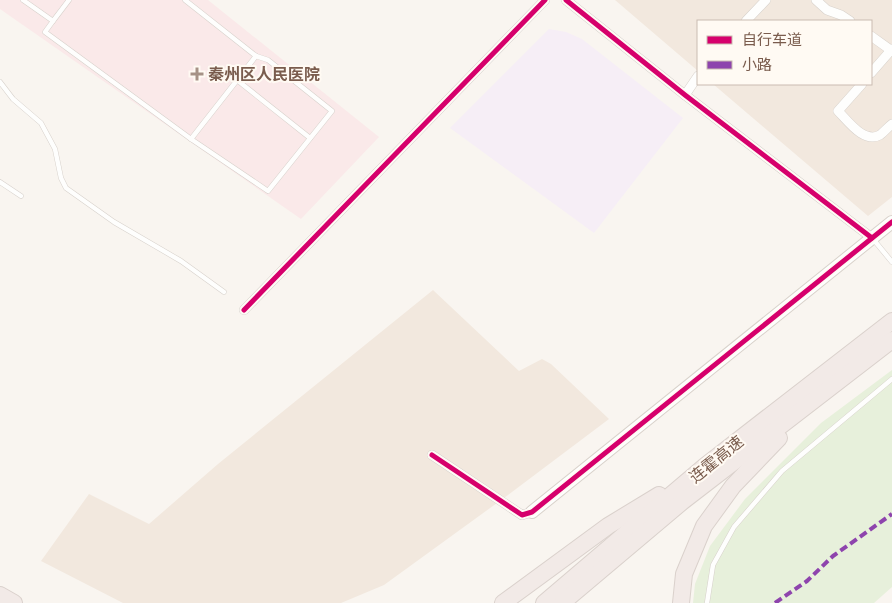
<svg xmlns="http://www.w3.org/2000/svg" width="892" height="603" font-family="'Exo 2','Noto Sans SC',sans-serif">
<rect width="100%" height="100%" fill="#f9f5f0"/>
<!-- residential -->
<g fill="#f2e8de">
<path d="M 615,0 L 892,0 L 892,197 L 868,216 L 713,84 L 871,84 L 871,21 L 698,21 L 698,71 Z"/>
<path d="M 433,290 L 519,371 L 542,359 L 551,364 L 609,419 L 508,495 L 384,585 L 341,603 L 123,603 L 41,561 L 89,494 L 149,524 L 218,464 Z"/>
</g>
<!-- education -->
<path fill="#f6eef6" d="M 549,29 L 566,32 L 582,39 L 683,118 L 594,233 L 450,128 Z"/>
<!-- medical -->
<path fill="#fae9e9" d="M 0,0 L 208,0 L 379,137 L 301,219 L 0,9 Z"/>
<!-- green -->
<path fill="#e7f0db" d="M 892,370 L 892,587 L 874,603 L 693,603 L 695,584 L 710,546 L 745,499 L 821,423 Z"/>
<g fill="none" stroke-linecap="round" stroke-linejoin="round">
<!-- lane casing -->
<g stroke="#d7d1cb" stroke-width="5.5">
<g id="lane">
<path d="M 23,0 L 53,21 L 69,0"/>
<path d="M 53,21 L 45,32 L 191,139 L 268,191 L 332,111 L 268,60 L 256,56 L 185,0"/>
<path d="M 237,80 L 310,138"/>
<path d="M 0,82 L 13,99 L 41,123 L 55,149 L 61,178 L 66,188 L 114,222 L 181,261 L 224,292"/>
<path d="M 191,139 L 256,56"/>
<path d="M 0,182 L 21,196"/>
<path d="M 873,239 L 892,262"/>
<path d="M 707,603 L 713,565 L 734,527 L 782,471 L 892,379"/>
</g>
</g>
<!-- street casing -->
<g stroke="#d7d1cb" stroke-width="10">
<g id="street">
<path d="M 566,0 L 685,95 L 872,238"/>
<path d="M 816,0 L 827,10 L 841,15 L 850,21"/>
<path d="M 746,21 L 766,0"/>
<path d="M 871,36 L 892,51"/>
<path d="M 871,73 L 892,49"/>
<path d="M 862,84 L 838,111 C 848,121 864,144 880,135 C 884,132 888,127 892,124"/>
<path d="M 685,95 L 698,76"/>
<path d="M 244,310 L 545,0"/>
<path d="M 432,455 L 522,515 L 532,512"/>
</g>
</g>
<!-- secondary casing -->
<g stroke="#d9d2cb" stroke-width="14">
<path id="secondary" d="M 532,512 L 892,222"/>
</g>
<!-- highway casing -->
<g stroke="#dad1cc" stroke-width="18">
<g id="highway">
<path d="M 0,595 L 14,603"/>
<path d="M 503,603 L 608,526 L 659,495"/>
<path d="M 544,603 L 705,466 L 892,321"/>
<path d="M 562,603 L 683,501 L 892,340"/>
<path d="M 681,603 L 684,574 L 704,526 L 733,486 L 779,438"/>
</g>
</g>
<!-- lane -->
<use href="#lane" stroke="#fefefd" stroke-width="4.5"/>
<!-- street -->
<use href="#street" stroke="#fefefd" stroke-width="9"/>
<!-- secondary -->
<use href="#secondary" stroke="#fefefd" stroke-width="12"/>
<!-- highway -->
<use href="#highway" stroke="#f2eae7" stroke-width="16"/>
<!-- quiet -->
<path stroke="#8e44ad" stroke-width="4" stroke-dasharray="8 4" stroke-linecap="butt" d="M 775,603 L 807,581 L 833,556 L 892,514"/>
<!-- cycleway casing -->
<g stroke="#fffaf3" stroke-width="8">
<g id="cycleway">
<path d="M 566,0 L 685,95 L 872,238"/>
<path d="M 244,310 L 545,0"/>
<path d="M 432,455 L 522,515 L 532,512 L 892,222"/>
</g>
</g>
<!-- cycleway -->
<use href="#cycleway" stroke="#d6006c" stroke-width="5"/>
</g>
<!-- markers -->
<path fill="#a69286" stroke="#fffaf3" stroke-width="2" d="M194.5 66.5h5v5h5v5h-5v5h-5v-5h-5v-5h5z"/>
<g text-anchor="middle" stroke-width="4" stroke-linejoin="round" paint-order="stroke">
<!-- poi labels -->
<g font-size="16" font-weight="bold" fill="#7a5c4d" stroke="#fffaf3" text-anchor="start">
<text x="208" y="80">秦州区人民医院</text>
</g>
<!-- street labels -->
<g font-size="16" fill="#7a5c4d" stroke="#fffaf3">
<text transform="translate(716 459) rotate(-39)" y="6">连霍高速</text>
</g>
</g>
<!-- legend -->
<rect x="697" y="20" width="175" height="65" fill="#fffaf3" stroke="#cabbb1"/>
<rect x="707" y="36" width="25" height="8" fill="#d6006c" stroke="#cabbb1"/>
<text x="742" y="45" font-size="15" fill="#7a5c4d">自行车道</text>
<rect x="707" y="61" width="25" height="8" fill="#8e44ad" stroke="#cabbb1"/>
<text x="742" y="70" font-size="15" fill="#7a5c4d">小路</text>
</svg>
